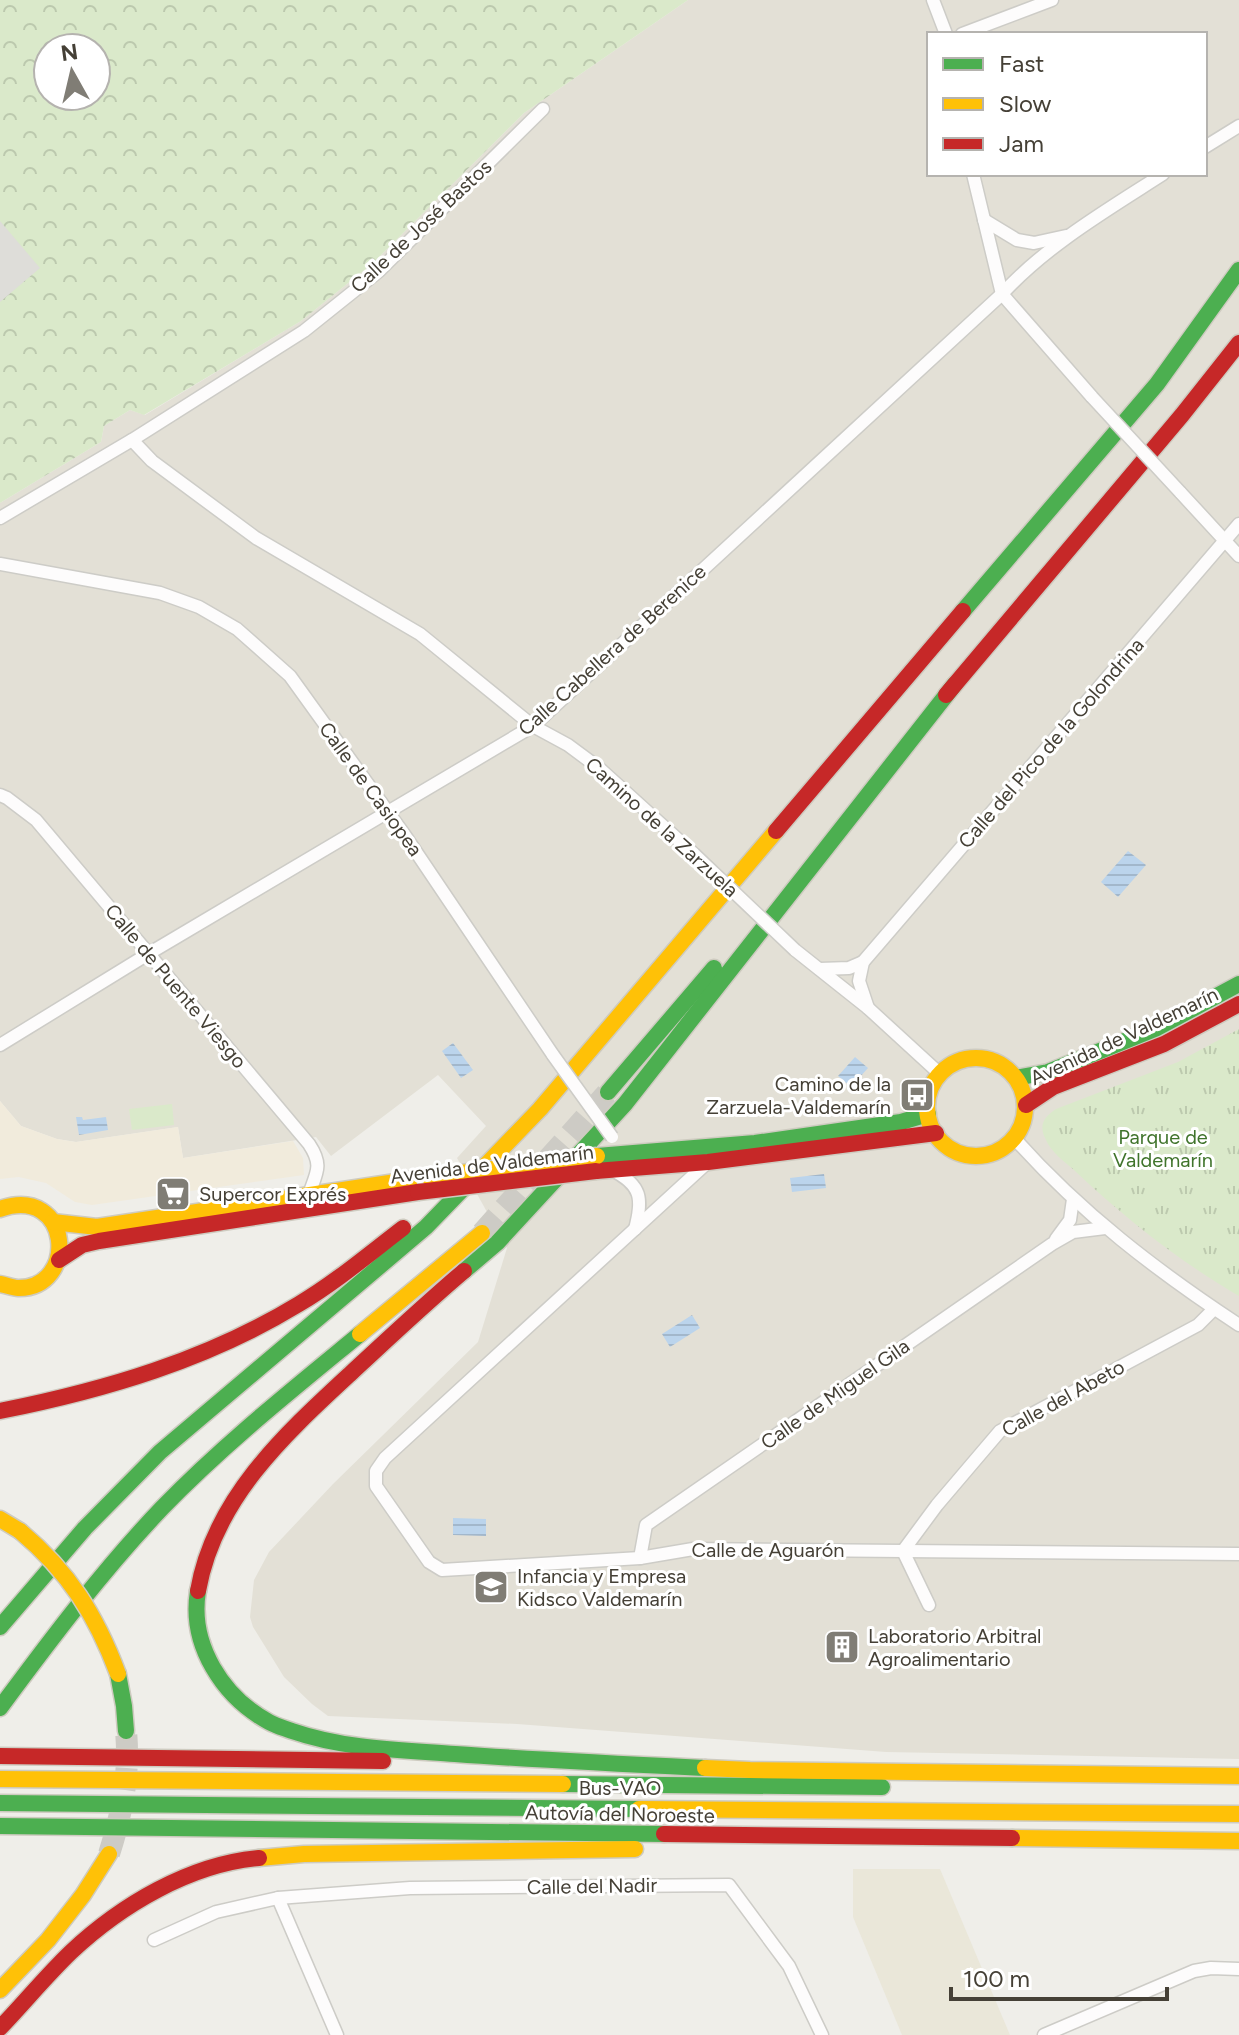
<svg xmlns="http://www.w3.org/2000/svg" width="1239" height="2035" font-family="Figtree,sans-serif">
<defs>
<pattern id="forest-crowns" width="20" height="18" patternUnits="userSpaceOnUse" patternTransform="scale(2)"><rect width="20" height="18" fill="#dae9ca"/><path d="M2 6a3 3 0 1 1 6 0M12 15a3 3 0 1 1 6 0" fill="none" stroke="#bcc9ae"/></pattern>
<pattern id="park-tufts" width="24" height="20" patternUnits="userSpaceOnUse" patternTransform="scale(2)"><rect width="24" height="20" fill="#dae9ca"/><path d="M3 7l-1-3M5 7V3M7 7l1-3M15 17l-1-3M17 17v-4M19 17l1-3" fill="none" stroke="#bcc9ae"/></pattern>
<pattern id="water-rules" width="6" height="5" patternUnits="userSpaceOnUse" patternTransform="scale(2)"><rect width="6" height="5" fill="#bbd4ec"/><path d="M0 2.5h6" fill="none" stroke="#a2b7cb"/></pattern>
</defs>
<rect width="100%" height="100%" fill="#efeee9"/>
<!-- residential -->
<path fill="#e3e0d6" fill-rule="evenodd" d="M 688,0 L 1239,0 L 1239,1759 L 886,1752 L 517,1724 L 328,1716 L 312,1704 L 284,1677 L 253,1627 L 250,1617 L 254,1580 L 269,1552 L 333,1484 L 478,1342 L 507,1248 L 457,1158 L 486,1126 L 438,1075 L 331,1156 L 316,1137 L 183,1158 L 178,1127 L 76,1142 L 57,1139 L 21,1126 L 0,1101 L 0,503 L 101,442 L 104,426 L 130,410 L 145,415 L 301,321 L 373,263 L 524,113 ZM 929,34 L 1205,34 L 1205,174 L 929,174 Z"/>
<!-- commercial -->
<path fill="#f1ebdc" d="M 0,1101 L 21,1126 L 57,1139 L 76,1142 L 178,1127 L 183,1158 L 293,1141 L 303,1158 L 304,1175 L 92,1205 L 75,1202 L 46,1183 L 19,1177 L 0,1179 Z"/>
<!-- education -->
<path fill="#eae7d9" d="M 853,1869 L 940,1869 L 1010,2035 L 902,2035 L 853,1917 Z"/>
<!-- green -->
<path fill="#dae9ca" d="M 172,1104 L 174,1125 L 132,1130 L 129,1109 Z"/>
<!-- forest -->
<path fill="url(#forest-crowns)" fill-rule="evenodd" d="M 0,0 L 688,0 L 524,113 L 373,263 L 301,321 L 144,415 L 130,410 L 104,426 L 101,442 L 0,503 ZM 48,48 L 96,48 L 96,96 L 48,96 Z"/>
<!-- park -->
<path fill="url(#park-tufts)" d="M 1239,1029 L 1239,1296 C 1179,1261 1126,1219 1075,1171 C 1065,1162 1051,1152 1046,1140 C 1038,1125 1044,1117 1056,1109 L 1178,1062 Z"/>
<!-- parking -->
<path fill="#deddd9" d="M 0,221 L 40,268 L 0,302 Z"/>
<!-- water -->
<g fill="url(#water-rules)">
<path d="M 1128,851 L 1146,865 L 1118,897 L 1101,882 Z"/>
<path d="M 453,1043 L 473,1070 L 461,1078 L 442,1051 Z"/>
<path d="M 855,1057 L 868,1068 L 851,1087 L 838,1076 Z"/>
<path d="M 76,1117 L 82,1117 L 83,1120 L 106,1117 L 108,1130 L 79,1135 Z"/>
<path d="M 824,1174 L 826,1188 L 792,1192 L 790,1178 Z"/>
<path d="M 692,1315 L 700,1328 L 670,1347 L 662,1334 Z"/>
<path d="M 453,1518 L 486,1519 L 486,1536 L 453,1535 Z"/>
</g>
<g fill="none" stroke-linecap="round" stroke-linejoin="round">
<!-- highway-tunnel -->
<g stroke="#cdcbc5" stroke-width="22" stroke-dasharray="22 11" stroke-linecap="butt">
<path d="M 482,1233 L 608,1092"/>
<path d="M 109,1854 C 122,1813 130,1774 126,1731"/>
</g>
<!-- street casing -->
<g stroke="#cdccc7" stroke-width="15">
<g id="street">
<path d="M 933,0 L 946,34"/>
<path d="M 962,34 L 1052,0"/>
<path d="M 1205,147 L 1239,126"/>
<path d="M 973,174 L 1002,294 L 1092,397"/>
<path d="M 984,220 L 1017,240 L 1034,243 L 1066,236"/>
<path d="M 132,440 L 152,461 L 256,538 L 420,634 L 533,726 L 568,745 L 599,768 L 694,854"/>
<path d="M 1180,492 L 1239,556"/>
<path d="M 0,518 L 132,440 L 304,331 L 379,271 L 543,109"/>
<path d="M 0,564 L 160,593 L 199,607 L 237,629 L 290,676 L 406,837 L 553,1055"/>
<path d="M 0,795 L 7,798 L 36,820 L 309,1144 C 323,1165 317,1172 309,1194"/>
<path d="M 795,950 L 868,1008 L 939,1073"/>
<path d="M 863,962 L 1239,524"/>
<path d="M 820,969 L 849,968 L 863,962 L 859,981 L 868,1008"/>
<path d="M 0,1045 L 148,954 L 533,726 L 1002,294 C 1047,245 1107,210 1163,174"/>
<path d="M 1015,1139 C 1081,1213 1157,1271 1239,1325"/>
<path d="M 708,1162 L 385,1458 L 376,1471 L 376,1486 L 429,1562 L 442,1570 L 640,1558 L 693,1549 L 1239,1554"/>
<path d="M 612,1170 C 642,1185 643,1199 635,1229"/>
<path d="M 1056,1239 L 1070,1220 L 1073,1199"/>
<path d="M 903,1551 L 937,1505 L 1000,1431 L 1198,1325 L 1214,1309"/>
<path d="M 903,1551 L 929,1605"/>
<path d="M 640,1558 L 646,1525 L 1052,1244 L 1073,1232 L 1105,1228"/>
<path d="M 278,1898 L 337,2035"/>
<path d="M 154,1940 L 216,1912 L 278,1898 L 410,1888 L 729,1885 L 789,1966 L 822,2035"/>
<path d="M 1044,2035 L 1194,1971 L 1211,1968 L 1239,1969"/>
</g>
</g>
<!-- fast casing -->
<g stroke="#cecbc0" stroke-width="19">
<g id="fast">
<path d="M 963,611 L 1157,384 L 1239,270"/>
<path d="M 1016,1078 L 1048,1072 L 1157,1028 L 1239,984"/>
<path d="M 608,1092 L 714,968"/>
<path d="M 597,1156 L 755,1143 L 901,1122 L 928,1114"/>
<path d="M 464,1271 L 497,1243 L 625,1104 L 955,684"/>
<path d="M 198,1591 C 189,1645 223,1697 269,1722 C 276,1726 284,1728 292,1731 C 344,1749 401,1750 455,1754 C 538,1760 622,1764 705,1768"/>
<path d="M 0,1627 L 85,1528 L 160,1452 L 426,1227 L 486,1165"/>
<path d="M 118,1674 L 124,1706 L 126,1731"/>
<path d="M 0,1708 C 51,1639 103,1570 162,1508 C 223,1445 292,1390 360,1334"/>
<path d="M 563,1784 L 882,1787"/>
<path d="M 0,1803 L 639,1809"/>
<path d="M 0,1826 L 664,1834"/>
</g>
</g>
<!-- slow casing -->
<g stroke="#cecbc0" stroke-width="19">
<g id="slow">
<circle cx="976" cy="1107" r="49"/>
<path d="M 486,1165 L 540,1109 L 776,831"/>
<path d="M 0,1209 C 72,1184 79,1289 18,1288 C 13,1288 6,1285 0,1284"/>
<path d="M 53,1222 L 97,1227 L 429,1177"/>
<path d="M 360,1334 L 482,1233"/>
<path d="M 0,1519 L 20,1531"/>
<path d="M 705,1768 L 750,1770 L 1239,1776"/>
<path d="M 0,1779 L 563,1784"/>
<path d="M 639,1809 L 1239,1814"/>
<path d="M 1012,1838 L 1239,1841"/>
<path d="M 259,1858 L 304,1854 L 635,1849"/>
<path d="M 0,1990 L 48,1940 L 83,1895 L 109,1854"/>
</g>
</g>
<!-- jam casing -->
<g stroke="#cecbc0" stroke-width="19">
<g id="jam">
<path d="M 946,695 L 1182,415 L 1239,343"/>
<path d="M 776,831 L 963,611"/>
<path d="M 1026,1105 L 1053,1087 L 1164,1044 L 1239,1004"/>
<path d="M 596,1171 L 708,1162 L 936,1133"/>
<path d="M 59,1260 L 82,1245 L 99,1241 L 418,1192"/>
<path d="M 0,1411 C 105,1390 207,1360 299,1304 C 336,1282 369,1254 403,1228"/>
<path d="M 198,1591 C 214,1499 284,1435 350,1374 C 388,1339 425,1304 464,1271"/>
<path d="M 0,1756 L 383,1761"/>
<path d="M 664,1834 L 1012,1838"/>
<path d="M 0,2028 C 24,2003 46,1976 71,1952 C 121,1905 190,1864 259,1858"/>
</g>
</g>
<!-- street -->
<use href="#street" stroke="#fdfcfc" stroke-width="12"/>
<!-- fast -->
<use href="#fast" stroke="#4caf50" stroke-width="16"/>
<!-- slow -->
<use href="#slow" stroke="#ffc107" stroke-width="16"/>
<!-- jam -->
<use href="#jam" stroke="#c62828" stroke-width="16"/>
<!-- street-bridge casing -->
<g stroke="#cdccc7" stroke-width="15" stroke-linecap="butt">
<g id="street-bridge">
<path d="M 1092,397 L 1180,492"/>
<path d="M 694,854 L 795,950"/>
<path d="M 553,1055 L 612,1137"/>
</g>
</g>
<!-- slow-bridge casing -->
<g stroke="#cecbc0" stroke-width="19" stroke-linecap="butt">
<g id="slow-bridge">
<path d="M 429,1177 L 597,1156"/>
<path d="M 20,1531 C 69,1572 96,1615 118,1674"/>
</g>
</g>
<!-- jam-bridge casing -->
<g stroke="#cecbc0" stroke-width="19" stroke-linecap="butt">
<path id="jam-bridge" d="M 418,1192 L 596,1171"/>
</g>
<!-- street-bridge -->
<use href="#street-bridge" stroke="#fdfcfc" stroke-width="12"/>
<!-- slow-bridge -->
<use href="#slow-bridge" stroke="#ffc107" stroke-width="16"/>
<!-- jam-bridge -->
<use href="#jam-bridge" stroke="#c62828" stroke-width="16"/>
</g>
<!-- icons -->
<defs>
<g id="bus-square" transform="scale(1.8)"><rect x="-9" y="-9" width="18" height="18" rx="4" fill="#807d75" stroke="#fff"/><path d="M-5-6H5V4H4V6H2V4H-2V6H-4V4H-5ZM-3.5-4V0h7V-4ZM-3.5 1.2v1.5H-2V1.2ZM2 1.2v1.5H3.5V1.2Z" fill="#fff"/></g>
<g id="supermarket-square" transform="scale(1.8)"><rect x="-9" y="-9" width="18" height="18" rx="4" fill="#807d75" stroke="#fff"/><path d="M-6-5.5h2.5l.6 2H6L4.5 2H-2.5L-4.4-4H-6ZM-1.5 3.2a1.3 1.3 0 1 0 .1 0ZM3 3.2a1.3 1.3 0 1 0 .1 0Z" fill="#fff"/></g>
<g id="school-square" transform="scale(1.8)"><rect x="-9" y="-9" width="18" height="18" rx="4" fill="#807d75" stroke="#fff"/><path d="M0-5L7-2L0 1L-7-2ZM-4 1L0 2.5L4 1V4Q0 6-4 4Z" fill="#fff"/></g>
<g id="building-square" transform="scale(1.8)"><rect x="-9" y="-9" width="18" height="18" rx="4" fill="#807d75" stroke="#fff"/><path d="M-4-6H4V6H1V3H-1V6H-4ZM-2.5-4.3h1.7v1.8h-1.7ZM.8-4.3h1.7v1.8H.8ZM-2.5-1h1.7V.8h-1.7ZM.8-1h1.7V.8H.8Z" fill="#fff"/></g>
</defs>
<g fill-rule="evenodd">
<use href="#bus-square" x="917" y="1095"/>
<use href="#supermarket-square" x="173" y="1194"/>
<use href="#school-square" x="491" y="1587"/>
<use href="#building-square" x="842" y="1647"/>
</g>
<g text-anchor="middle" stroke-width="6" stroke-linejoin="round" paint-order="stroke">
<!-- street labels -->
<g font-size="20" fill="#454036" stroke="#fff">
<text transform="translate(421 226) rotate(-43)" y="7">Calle de José Bastos</text>
<text transform="translate(612 650) rotate(-42)" y="7">Calle Cabellera de Berenice</text>
<text transform="translate(1051 743) rotate(-49)" y="7">Calle del Pico de la Golondrina</text>
<text transform="translate(371 789) rotate(54)" y="7">Calle de Casiopea</text>
<text transform="translate(662 827) rotate(42)" y="7">Camino de la Zarzuela</text>
<text transform="translate(176 986) rotate(50)" y="7">Calle de Puente Viesgo</text>
<text transform="translate(1124 1036) rotate(-25)" y="7">Avenida de Valdemarín</text>
<text transform="translate(492 1164) rotate(-7)" y="7">Avenida de Valdemarín</text>
<text transform="translate(835 1394) rotate(-35)" y="7">Calle de Miguel Gila</text>
<text transform="translate(1063 1398) rotate(-29)" y="7">Calle del Abeto</text>
<text x="768" y="1557">Calle de Aguarón</text>
<text x="620" y="1795">Bus-VAO</text>
<text transform="translate(620 1814) rotate(1)" y="7">Autovía del Noroeste</text>
<text transform="translate(592 1886) rotate(-1)" y="7">Calle del Nadir</text>
</g>
<!-- poi labels -->
<g font-size="20" fill="#454036" stroke="#fff" text-anchor="start">
<text x="891" y="1091" text-anchor="end">Camino de la<tspan x="891" dy="23">Zarzuela-Valdemarín</tspan></text>
<text x="199" y="1201">Supercor Exprés</text>
<text x="517" y="1583">Infancia y Empresa<tspan x="517" dy="23">Kidsco Valdemarín</tspan></text>
<text x="868" y="1643">Laboratorio Arbitral<tspan x="868" dy="23">Agroalimentario</tspan></text>
</g>
<!-- park labels -->
<g font-size="20" fill="#40742c" stroke="#fff">
<text x="1163" y="1144">Parque de<tspan x="1163" dy="23">Valdemarín</tspan></text>
</g>
</g>
<!-- legend -->
<rect x="927" y="32" width="280" height="144" fill="#ffffff" stroke="#b5b3af" stroke-width="2"/>
<rect x="943" y="58" width="40" height="12" fill="#4caf50" stroke="#b5b3af" stroke-width="2"/>
<text x="999" y="72" font-size="24" fill="#454036">Fast</text>
<rect x="943" y="98" width="40" height="12" fill="#ffc107" stroke="#b5b3af" stroke-width="2"/>
<text x="999" y="112" font-size="24" fill="#454036">Slow</text>
<rect x="943" y="138" width="40" height="12" fill="#c62828" stroke="#b5b3af" stroke-width="2"/>
<text x="999" y="152" font-size="24" fill="#454036">Jam</text>
<!-- north arrow -->
<g transform="translate(72 72) rotate(352)"><circle r="38" fill="#ffffff" stroke="#b5b3af" stroke-width="2"/>
<path d="M0-6L14 30L0 20L-14 30Z" fill="#807d75"/>
<text y="-12" font-size="22" font-weight="bold" text-anchor="middle" fill="#454036">N</text>
</g>
<!-- scale -->
<path d="M951 1987v12h216v-12" fill="none" stroke="#454036" stroke-width="4"/>
<text x="963" y="1987" font-size="24" fill="#454036" stroke="#ffffff" stroke-width="6" paint-order="stroke">100 m</text>
</svg>
